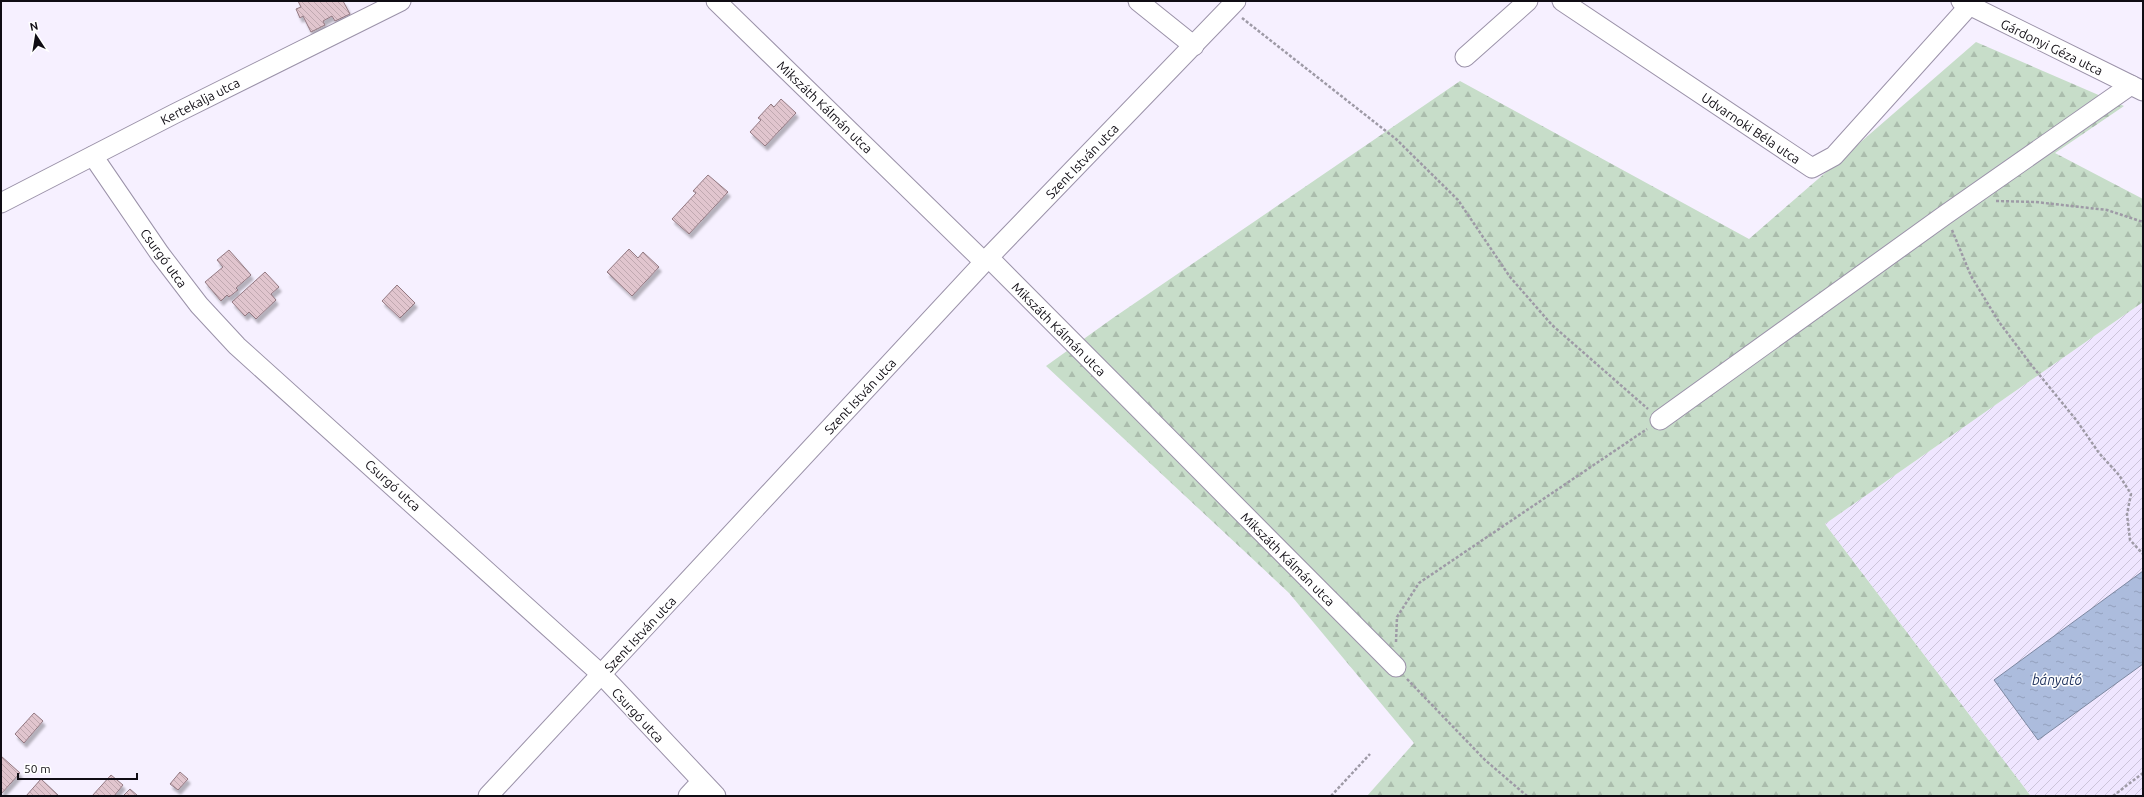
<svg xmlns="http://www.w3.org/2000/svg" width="2144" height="797" font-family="Ubuntu,sans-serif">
<defs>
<pattern id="industrial-furrows" width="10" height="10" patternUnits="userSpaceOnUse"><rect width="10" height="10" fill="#efe6ff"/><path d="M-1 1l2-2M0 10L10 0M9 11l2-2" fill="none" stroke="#ccc4da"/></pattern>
<pattern id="forest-firs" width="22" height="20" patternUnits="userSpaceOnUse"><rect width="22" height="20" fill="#c7ddc9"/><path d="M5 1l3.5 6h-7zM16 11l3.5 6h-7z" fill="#aabcac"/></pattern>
<pattern id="water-ripples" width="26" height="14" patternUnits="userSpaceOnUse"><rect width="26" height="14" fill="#acbcdd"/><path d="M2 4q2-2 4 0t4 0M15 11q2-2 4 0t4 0" fill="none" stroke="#93a0bd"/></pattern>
<pattern id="building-back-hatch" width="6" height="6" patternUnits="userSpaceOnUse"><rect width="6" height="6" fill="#e1c5ce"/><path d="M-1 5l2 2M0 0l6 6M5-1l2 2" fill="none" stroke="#c0a8b0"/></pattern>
<filter id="shadow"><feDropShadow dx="2.5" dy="4.5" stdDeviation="1" flood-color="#0004"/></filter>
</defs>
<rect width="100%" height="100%" fill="#f6f0ff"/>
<!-- industrial -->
<path fill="url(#industrial-furrows)" d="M 2143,302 L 2143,796 L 2030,795 L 1825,524 Z"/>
<!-- forest -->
<path fill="url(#forest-firs)" d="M 1976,42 L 2124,106 L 2055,153 L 2143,199 L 2143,302 L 1825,524 L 2030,795 L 2034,796 L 1367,796 L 1414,743 L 1289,593 L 1046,366 L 1113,318 L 1460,81 L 1749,239 Z"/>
<!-- water -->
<path fill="url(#water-ripples)" stroke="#7d88a1" d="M 2143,571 L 2143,664 L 2038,740 L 1994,680 Z"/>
<!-- building -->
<g fill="url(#building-back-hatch)" stroke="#937982" filter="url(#shadow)">
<path d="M 298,1 L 343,1 L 350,14 L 335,21 L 332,16 L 323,21 L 325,25 L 311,32 L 303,16 L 300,18 L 296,9 L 301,7 Z"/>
<path d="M 781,99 L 796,113 L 765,146 L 750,132 L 761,120 L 758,118 L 771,104 L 774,107 Z"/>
<path d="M 708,175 L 728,192 L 689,234 L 672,219 L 696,193 L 693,191 Z"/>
<path d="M 629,249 L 638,258 L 643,252 L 659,267 L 632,296 L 607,272 Z"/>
<path d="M 229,250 L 251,275 L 236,288 L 238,290 L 229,297 L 227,295 L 221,301 L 205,282 L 223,267 L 217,260 Z"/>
<path d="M 265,272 L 279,287 L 271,294 L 276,300 L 256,319 L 249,312 L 245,316 L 232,302 Z"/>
<path d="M 397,285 L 415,303 L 400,318 L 382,301 Z"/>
<path d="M 34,713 L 43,721 L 24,743 L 15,734 Z"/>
<path d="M 1,756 L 20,773 L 1,794 Z"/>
<path d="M 180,772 L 188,779 L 178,790 L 170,784 Z"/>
<path d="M 111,775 L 123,785 L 114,796 L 92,796 Z"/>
<path d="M 41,779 L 59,796 L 26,796 Z"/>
<path d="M 130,789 L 138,796 L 123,796 Z"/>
</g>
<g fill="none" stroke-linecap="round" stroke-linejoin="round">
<!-- minor casing -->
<g stroke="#9b92a9" stroke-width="21">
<g id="minor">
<path d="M 716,1 L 979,257 L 994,263 L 1396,667"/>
<path d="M 1138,1 L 1194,46"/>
<path d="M 1562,1 L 1812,168 L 1834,156 L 1969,6"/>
<path d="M 1961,1 L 2143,91"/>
<path d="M 1465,57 L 1528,1"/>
<path d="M 93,156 L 160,254 L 199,305 L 237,346 L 602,675 L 716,796"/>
<path d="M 1,203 L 174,114 L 401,1"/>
<path d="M 1660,420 L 1945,215 L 2131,85"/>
<path d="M 488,796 L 986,260 L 1236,1"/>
<path d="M 688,796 L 701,782"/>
</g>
</g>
<!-- path -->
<g stroke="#9e9aa6" stroke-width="2.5" stroke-dasharray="3 2" stroke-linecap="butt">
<path d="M 1242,18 L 1396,139 L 1458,200 L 1510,277 L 1552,325 L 1648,409"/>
<path d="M 1996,201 L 2036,202 L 2107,210 L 2143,222"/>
<path d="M 1952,230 L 1971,276 L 1999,322 L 2033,367 L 2077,421 L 2099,453 L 2119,475 L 2131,494 L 2127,514 L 2130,540 L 2143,554"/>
<path d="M 1396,642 L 1397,617 L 1419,583 L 1647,429"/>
<path d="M 1407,679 L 1485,760 L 1527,796"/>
<path d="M 1331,796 L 1370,754"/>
<path d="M 2113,796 L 2143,773"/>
</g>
<!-- minor -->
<use href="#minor" stroke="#fff" stroke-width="19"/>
</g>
<g text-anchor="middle" stroke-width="3" stroke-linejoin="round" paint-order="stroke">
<!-- street labels -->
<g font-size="13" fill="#100d14" stroke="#fff">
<text transform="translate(2052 47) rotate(26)" y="5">Gárdonyi Géza utca</text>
<text transform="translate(200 101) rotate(-27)" y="5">Kertekalja utca</text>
<text transform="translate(825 107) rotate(44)" y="5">Mikszáth Kálmán utca</text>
<text transform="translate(1751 128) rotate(34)" y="5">Udvarnoki Béla utca</text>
<text transform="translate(1082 161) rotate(-46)" y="5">Szent István utca</text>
<text transform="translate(164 258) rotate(54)" y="5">Csurgó utca</text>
<text transform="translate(1059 329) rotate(45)" y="5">Mikszáth Kálmán utca</text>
<text transform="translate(860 396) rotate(-47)" y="5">Szent István utca</text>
<text transform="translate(393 485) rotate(42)" y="5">Csurgó utca</text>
<text transform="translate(1288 559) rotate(45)" y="5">Mikszáth Kálmán utca</text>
<text transform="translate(640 634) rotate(-47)" y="5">Szent István utca</text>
<text transform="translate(638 715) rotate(47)" y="5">Csurgó utca</text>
</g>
<!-- water labels -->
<g font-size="14" font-style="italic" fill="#21345f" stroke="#fff">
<text x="2057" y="685">bányató</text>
</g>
</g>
<!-- border -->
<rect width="2144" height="797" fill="none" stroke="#100d14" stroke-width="4"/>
<!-- north arrow -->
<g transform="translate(36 36) rotate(348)" stroke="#ffffff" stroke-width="3" paint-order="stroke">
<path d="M0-3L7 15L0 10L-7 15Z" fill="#100d14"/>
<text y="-6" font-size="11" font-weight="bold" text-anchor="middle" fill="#100d14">N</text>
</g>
<!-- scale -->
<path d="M18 773v6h119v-6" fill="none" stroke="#100d14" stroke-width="2"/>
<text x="24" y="773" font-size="12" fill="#100d14" stroke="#ffffff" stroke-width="3" paint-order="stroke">50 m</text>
</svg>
